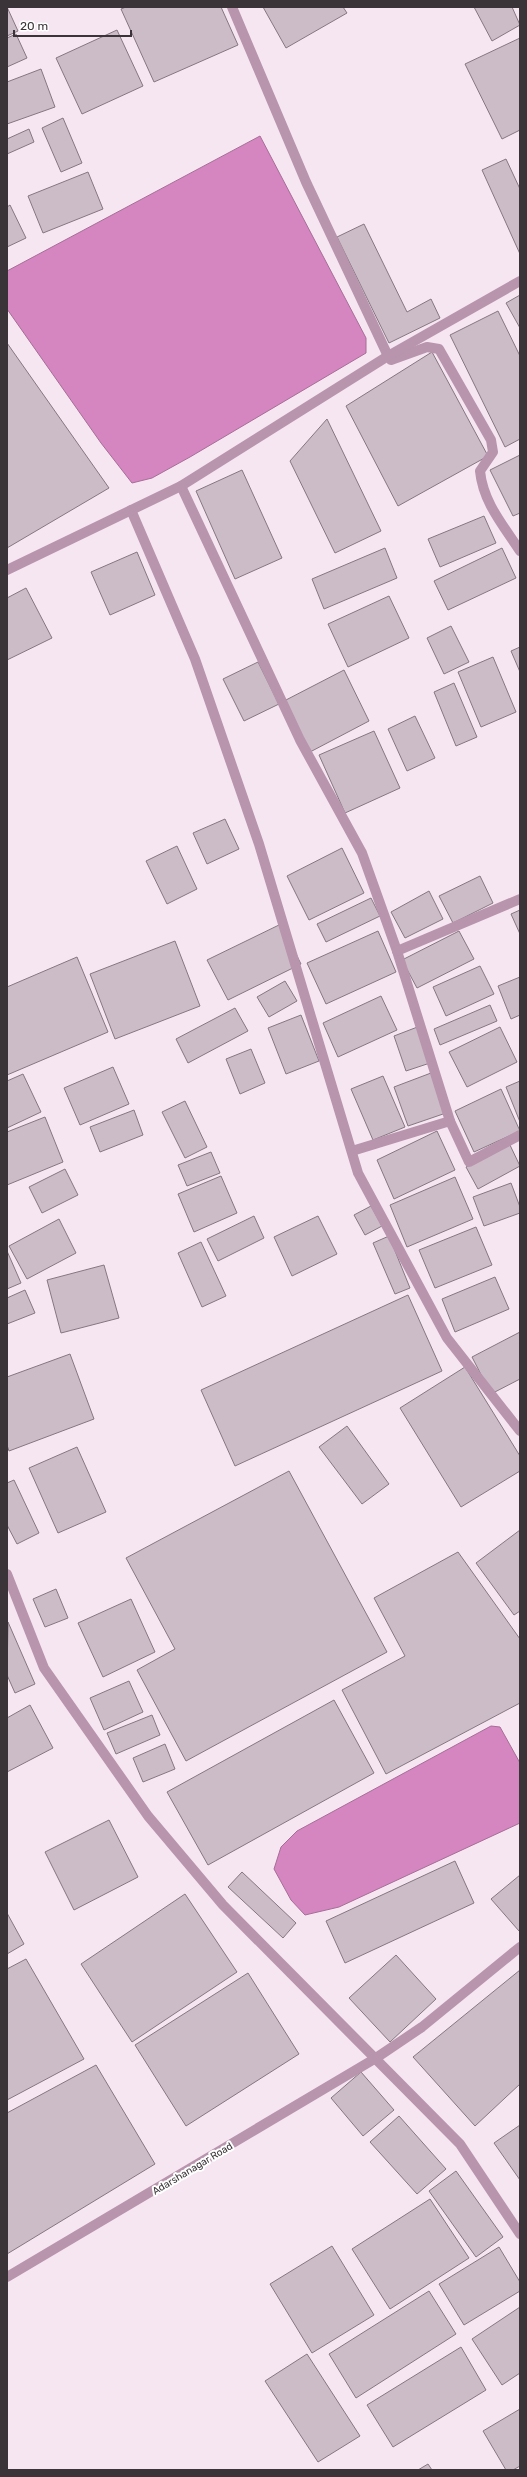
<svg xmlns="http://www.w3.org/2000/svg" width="527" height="2477" font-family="Rubik,sans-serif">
<rect width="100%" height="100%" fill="#f6e6f1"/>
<!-- water -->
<g fill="#d586c0" stroke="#a66d97">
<path d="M 260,136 L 366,338 L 366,353 L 190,457 L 152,478 L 132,483 L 101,443 L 7,309 L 7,271 Z"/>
<path d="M 491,1726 L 500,1727 L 520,1763 L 520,1823 L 339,1907 L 305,1915 L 291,1900 L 274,1869 L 281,1847 L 297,1831 Z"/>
</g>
<!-- building -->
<g fill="#ccbcc7" stroke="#857781">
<path d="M 7,7 L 18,31 L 7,36 Z"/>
<path d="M 126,7 L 221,7 L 238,45 L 154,82 L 121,9 Z"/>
<path d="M 263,7 L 343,7 L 347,13 L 286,48 Z"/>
<path d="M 474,7 L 512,7 L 520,25 L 492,41 Z"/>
<path d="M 117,30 L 143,86 L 82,114 L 56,58 Z"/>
<path d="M 16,34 L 27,58 L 7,67 L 7,38 Z"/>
<path d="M 520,38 L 520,130 L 502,139 L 465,64 Z"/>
<path d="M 41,69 L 55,107 L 7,124 L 7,82 Z"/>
<path d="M 63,118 L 82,163 L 61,172 L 42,128 Z"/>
<path d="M 29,129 L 34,142 L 7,154 L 7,139 Z"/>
<path d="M 506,159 L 520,189 L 520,254 L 482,170 Z"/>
<path d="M 88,172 L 103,209 L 43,233 L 28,196 Z"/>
<path d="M 10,205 L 26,238 L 7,247 L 7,207 Z"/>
<path d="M 364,224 L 407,312 L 431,299 L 440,318 L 389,343 L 337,237 Z"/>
<path d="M 520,295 L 520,328 L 506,303 Z"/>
<path d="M 498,311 L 520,356 L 520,439 L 505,447 L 450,335 Z"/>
<path d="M 7,343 L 109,488 L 7,548 Z"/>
<path d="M 432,352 L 488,456 L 398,506 L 346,406 Z"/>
<path d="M 327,419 L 381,531 L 335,553 L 290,461 Z"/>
<path d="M 520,455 L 520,513 L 513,516 L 490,470 Z"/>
<path d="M 242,470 L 282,558 L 235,579 L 196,491 Z"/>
<path d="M 484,516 L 496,543 L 440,567 L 428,539 Z"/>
<path d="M 385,548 L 397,578 L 324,609 L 312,579 Z"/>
<path d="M 502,548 L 516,578 L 448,610 L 434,581 Z"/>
<path d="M 137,552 L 155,595 L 110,615 L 91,572 Z"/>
<path d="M 26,588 L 52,638 L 7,660 L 7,598 Z"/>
<path d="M 389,596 L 409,638 L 348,667 L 328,624 Z"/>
<path d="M 451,626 L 469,662 L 444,674 L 427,638 Z"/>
<path d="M 520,647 L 520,672 L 511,651 Z"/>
<path d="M 493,657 L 516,712 L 481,727 L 458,672 Z"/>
<path d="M 258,662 L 279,704 L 244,721 L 223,679 Z"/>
<path d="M 344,670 L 369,721 L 310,752 L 284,701 Z"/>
<path d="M 454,683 L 477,737 L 456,746 L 434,692 Z"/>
<path d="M 415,716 L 435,758 L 407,771 L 388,729 Z"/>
<path d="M 374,731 L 400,788 L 345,813 L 319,755 Z"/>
<path d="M 225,819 L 239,849 L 207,864 L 193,833 Z"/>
<path d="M 177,846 L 197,889 L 167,904 L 146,861 Z"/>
<path d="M 342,848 L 364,893 L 309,920 L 287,876 Z"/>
<path d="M 480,876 L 493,903 L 453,923 L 439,896 Z"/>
<path d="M 429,891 L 443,919 L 405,938 L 391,912 Z"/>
<path d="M 371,898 L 380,916 L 326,942 L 317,924 Z"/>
<path d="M 520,910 L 520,934 L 511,914 Z"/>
<path d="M 281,924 L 301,964 L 228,1000 L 207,960 Z"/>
<path d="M 378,931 L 396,972 L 326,1004 L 307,963 Z"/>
<path d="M 459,931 L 474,959 L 417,988 L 402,960 Z"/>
<path d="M 175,941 L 200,1006 L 115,1039 L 90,974 Z"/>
<path d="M 77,957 L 108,1032 L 7,1075 L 7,987 Z"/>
<path d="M 480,966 L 494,994 L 446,1016 L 433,987 Z"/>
<path d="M 520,977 L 520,1015 L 511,1019 L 498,986 Z"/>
<path d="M 285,981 L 297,1001 L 269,1017 L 257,997 Z"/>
<path d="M 381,996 L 397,1030 L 338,1057 L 323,1023 Z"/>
<path d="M 490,1005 L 497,1021 L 440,1045 L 434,1029 Z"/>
<path d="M 235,1008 L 248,1031 L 188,1063 L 176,1039 Z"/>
<path d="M 301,1015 L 319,1061 L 286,1074 L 268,1028 Z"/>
<path d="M 420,1026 L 433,1062 L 406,1071 L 394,1036 Z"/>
<path d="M 500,1027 L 517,1062 L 467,1087 L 449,1052 Z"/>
<path d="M 251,1049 L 265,1083 L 240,1094 L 226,1059 Z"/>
<path d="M 113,1067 L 129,1104 L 80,1125 L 64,1088 Z"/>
<path d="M 431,1073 L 446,1113 L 408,1126 L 394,1087 Z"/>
<path d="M 23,1074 L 41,1112 L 7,1128 L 7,1081 Z"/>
<path d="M 383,1076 L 405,1127 L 373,1140 L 351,1089 Z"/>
<path d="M 520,1081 L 520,1122 L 506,1087 Z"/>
<path d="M 501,1089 L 520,1131 L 474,1152 L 455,1111 Z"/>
<path d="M 185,1101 L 207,1147 L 185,1158 L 162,1112 Z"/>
<path d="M 134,1110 L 143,1135 L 100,1152 L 90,1127 Z"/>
<path d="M 45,1117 L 63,1162 L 7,1185 L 7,1132 Z"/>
<path d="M 437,1131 L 455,1170 L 394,1199 L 377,1160 Z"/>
<path d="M 509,1143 L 520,1166 L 478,1189 L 466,1167 Z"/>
<path d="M 211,1152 L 220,1173 L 187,1186 L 178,1165 Z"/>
<path d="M 65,1169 L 78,1195 L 42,1213 L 29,1187 Z"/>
<path d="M 221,1176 L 237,1213 L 194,1232 L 178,1194 Z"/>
<path d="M 455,1177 L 473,1219 L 407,1247 L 390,1205 Z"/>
<path d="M 511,1183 L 520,1207 L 520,1213 L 484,1226 L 473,1197 Z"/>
<path d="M 371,1206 L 382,1226 L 365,1235 L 354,1215 Z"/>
<path d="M 254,1216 L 264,1238 L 218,1261 L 207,1239 Z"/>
<path d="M 318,1216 L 337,1254 L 292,1276 L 274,1237 Z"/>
<path d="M 59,1219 L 76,1253 L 27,1279 L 9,1246 Z"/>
<path d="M 476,1227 L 492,1265 L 435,1288 L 419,1250 Z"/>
<path d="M 389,1236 L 410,1288 L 395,1294 L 373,1243 Z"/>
<path d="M 201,1242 L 226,1296 L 202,1307 L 178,1253 Z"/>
<path d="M 7,1251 L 21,1283 L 7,1289 Z"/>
<path d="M 104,1265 L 119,1318 L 61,1333 L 47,1280 Z"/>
<path d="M 495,1277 L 509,1309 L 455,1332 L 442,1299 Z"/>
<path d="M 25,1290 L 35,1313 L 7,1324 L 7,1298 Z"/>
<path d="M 408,1295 L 442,1371 L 235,1466 L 201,1390 Z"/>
<path d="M 520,1332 L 520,1379 L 491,1394 L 472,1357 Z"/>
<path d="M 70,1354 L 94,1419 L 9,1451 L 7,1445 L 7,1377 Z"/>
<path d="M 465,1367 L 520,1456 L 520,1471 L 461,1507 L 400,1408 Z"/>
<path d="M 347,1426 L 389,1484 L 362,1504 L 319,1447 Z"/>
<path d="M 77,1447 L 106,1512 L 58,1533 L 29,1468 Z"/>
<path d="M 289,1471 L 387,1652 L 186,1761 L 137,1670 L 175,1649 L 126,1558 Z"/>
<path d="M 14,1480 L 39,1533 L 17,1544 L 7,1525 L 7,1483 Z"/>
<path d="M 520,1530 L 520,1611 L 514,1615 L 476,1563 Z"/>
<path d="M 458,1552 L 520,1639 L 520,1703 L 386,1774 L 342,1690 L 405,1656 L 374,1598 Z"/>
<path d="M 56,1589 L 68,1618 L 45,1627 L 33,1599 Z"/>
<path d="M 131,1599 L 155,1652 L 103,1677 L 78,1623 Z"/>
<path d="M 8,1622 L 35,1684 L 15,1693 L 7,1675 Z"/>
<path d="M 129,1681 L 143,1712 L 104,1730 L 90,1698 Z"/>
<path d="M 334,1700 L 374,1773 L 208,1865 L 167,1792 Z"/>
<path d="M 30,1705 L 53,1748 L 7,1772 L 7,1718 Z"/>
<path d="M 152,1715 L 160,1735 L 116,1754 L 107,1733 Z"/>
<path d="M 165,1744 L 175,1769 L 143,1782 L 133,1758 Z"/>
<path d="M 109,1820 L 138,1877 L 74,1910 L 45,1852 Z"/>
<path d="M 455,1861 L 474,1903 L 345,1963 L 326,1921 Z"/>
<path d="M 242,1872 L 296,1923 L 283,1938 L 228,1887 Z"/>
<path d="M 520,1875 L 520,1930 L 519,1931 L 491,1899 Z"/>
<path d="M 185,1894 L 237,1972 L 132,2042 L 81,1964 Z"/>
<path d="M 7,1913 L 24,1944 L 7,1954 Z"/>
<path d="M 396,1955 L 436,1999 L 390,2042 L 349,1998 Z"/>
<path d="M 26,1959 L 84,2059 L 7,2100 L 7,1969 Z"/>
<path d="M 520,1970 L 520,2084 L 475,2126 L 413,2057 Z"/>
<path d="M 248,1973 L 299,2054 L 186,2126 L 135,2045 Z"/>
<path d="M 96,2065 L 155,2164 L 7,2254 L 7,2113 Z"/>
<path d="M 361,2072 L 394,2110 L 363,2136 L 331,2098 Z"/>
<path d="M 399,2116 L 446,2169 L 417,2194 L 370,2142 Z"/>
<path d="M 520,2125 L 520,2180 L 494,2143 Z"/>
<path d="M 456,2171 L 503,2237 L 476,2257 L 429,2191 Z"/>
<path d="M 430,2199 L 469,2258 L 390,2309 L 352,2249 Z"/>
<path d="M 332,2246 L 374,2315 L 312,2353 L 270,2284 Z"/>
<path d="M 499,2247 L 520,2282 L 520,2291 L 464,2325 L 439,2284 Z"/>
<path d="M 429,2291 L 456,2334 L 356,2398 L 329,2354 Z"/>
<path d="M 520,2307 L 520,2373 L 502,2385 L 472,2339 Z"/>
<path d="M 461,2347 L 486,2390 L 393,2447 L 367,2405 Z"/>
<path d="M 307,2354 L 360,2436 L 318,2462 L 265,2381 Z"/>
<path d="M 520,2409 L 520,2466 L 513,2470 L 506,2470 L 483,2431 Z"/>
<path d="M 428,2464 L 432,2470 L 418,2470 Z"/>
</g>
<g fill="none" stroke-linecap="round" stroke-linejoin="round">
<!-- minor -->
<g stroke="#b894ad" stroke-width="10">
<path d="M 232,7 L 306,182 L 388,356"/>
<path d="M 391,360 L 427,347 L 439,349 L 491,440 L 493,452 L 480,471 C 483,502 503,525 520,551"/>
<path d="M 181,486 L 300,740 L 362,853 L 397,951 L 450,1121"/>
<path d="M 131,510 L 195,659 L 259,844 L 358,1173 L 447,1338 L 520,1431"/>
<path d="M 7,570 L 181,486 L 388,356 L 520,281"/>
<path d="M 397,951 L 520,899"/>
<path d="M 352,1151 L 450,1121 L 469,1162 L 520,1135"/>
<path d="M 7,1574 L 44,1668 L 148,1816 L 223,1905 L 460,2144 L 520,2234"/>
<path d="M 7,2277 L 376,2058 L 422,2027 L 520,1947"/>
</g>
</g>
<g text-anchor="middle" stroke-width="4" stroke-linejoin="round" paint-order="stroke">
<!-- street labels -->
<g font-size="10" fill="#3a3438" stroke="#fff">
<text transform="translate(192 2168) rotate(-31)" y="4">Adarshanagar Road</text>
</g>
</g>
<!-- border -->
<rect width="527" height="2477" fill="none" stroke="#3a3438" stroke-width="16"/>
<!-- scale -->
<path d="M14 30v6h117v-6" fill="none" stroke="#3a3438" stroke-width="2"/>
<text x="20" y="30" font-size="12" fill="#3a3438" stroke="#ffffff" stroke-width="3" paint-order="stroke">20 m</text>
</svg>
